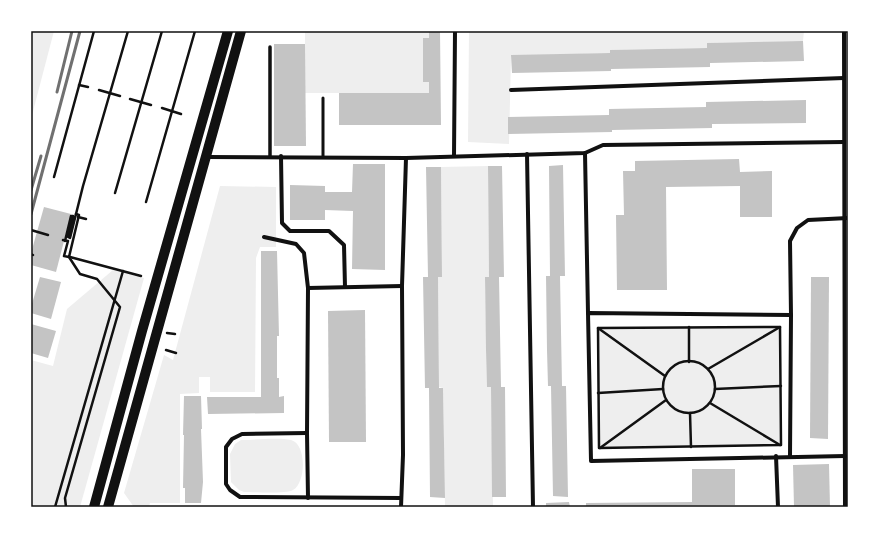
<svg xmlns="http://www.w3.org/2000/svg" width="879" height="538" font-family="Manrope,sans-serif">
<rect width="100%" height="100%" fill="#fff"/>
<!-- green -->
<g fill="#eee">
<path d="M 31,31 L 54,31 L 31,119 Z"/>
<path d="M 305,31 L 429,31 L 429,38 L 423,38 L 423,82 L 429,82 L 429,93 L 305,93 Z"/>
<path d="M 469,31 L 804,31 L 803,41 L 707,43 L 707,48 L 610,50 L 610,53 L 511,56 L 509,144 L 468,142 Z"/>
<path d="M 488,166 L 489,277 L 485,277 L 487,387 L 491,387 L 493,507 L 445,507 L 443,388 L 439,387 L 438,277 L 442,277 L 441,167 Z"/>
<path d="M 220,186 L 276,187 L 276,247 L 260,247 L 256,258 L 255,392 L 210,392 L 210,377 L 199,377 L 199,393 L 180,394 L 180,503 L 150,503 L 149,507 L 134,507 L 124,493 L 164,355 L 173,360 Z"/>
<path d="M 113,270 L 144,278 L 80,507 L 31,507 L 31,360 L 53,366 L 67,309 Z"/>
<path d="M 780,327 L 781,445 L 599,448 L 598,328 Z"/>
<path d="M 241,440 C 255,440 279,437 291,440 C 307,444 306,483 293,490 C 287,494 253,492 244,492 L 239,490 L 231,482 L 230,454 L 235,444 Z"/>
</g>
<!-- building -->
<g fill="#c4c4c4">
<path d="M 429,31 L 440,31 L 441,125 L 339,125 L 339,93 L 429,93 L 429,82 L 423,82 L 423,38 L 429,38 Z"/>
<path d="M 803,41 L 804,61 L 710,63 L 710,67 L 611,69 L 611,71 L 512,73 L 511,55 L 610,53 L 610,50 L 707,48 L 707,43 Z"/>
<path d="M 274,44 L 305,44 L 306,146 L 274,146 Z"/>
<path d="M 806,100 L 806,123 L 712,124 L 712,128 L 612,130 L 612,132 L 508,134 L 508,117 L 609,115 L 609,109 L 706,107 L 706,102 Z"/>
<path d="M 739,159 L 740,172 L 772,171 L 772,217 L 740,217 L 740,186 L 666,187 L 667,290 L 617,290 L 616,215 L 624,215 L 623,171 L 635,171 L 635,161 Z"/>
<path d="M 353,164 L 385,164 L 385,270 L 352,269 L 353,211 L 325,210 L 325,220 L 290,220 L 290,185 L 325,186 L 325,192 L 352,192 Z"/>
<path d="M 563,165 L 565,276 L 560,276 L 562,386 L 566,386 L 568,497 L 553,496 L 551,386 L 548,386 L 547,350 L 546,276 L 550,276 L 549,166 Z"/>
<path d="M 488,166 L 502,166 L 504,277 L 499,277 L 501,387 L 505,387 L 506,497 L 492,497 L 491,387 L 487,387 L 486,350 L 485,277 L 489,277 Z"/>
<path d="M 426,167 L 441,167 L 442,277 L 438,277 L 439,388 L 443,388 L 445,498 L 430,497 L 429,388 L 425,388 L 423,277 L 428,277 Z"/>
<path d="M 44,207 L 71,214 L 56,272 L 31,265 L 31,253 Z"/>
<path d="M 261,251 L 277,251 L 279,336 L 277,336 L 277,378 L 279,378 L 279,397 L 284,396 L 284,413 L 208,414 L 207,397 L 261,397 Z"/>
<path d="M 40,277 L 61,282 L 51,319 L 31,313 L 31,307 Z"/>
<path d="M 811,277 L 829,277 L 828,439 L 810,438 Z"/>
<path d="M 365,310 L 366,442 L 329,442 L 328,311 Z"/>
<path d="M 31,324 L 56,331 L 48,358 L 31,353 Z"/>
<path d="M 184,396 L 201,396 L 202,429 L 201,429 L 203,482 L 201,503 L 185,503 L 185,488 L 183,488 L 184,435 L 183,435 Z"/>
<path d="M 829,464 L 830,507 L 794,507 L 793,465 Z"/>
<path d="M 692,469 L 735,469 L 735,505 L 586,507 L 586,503 L 692,502 Z"/>
<path d="M 569,502 L 570,507 L 546,507 L 546,503 Z"/>
</g>
<g fill="none" stroke-linecap="round" stroke-linejoin="round">
<!-- path -->
<g stroke="#111" stroke-width="2.5">
<path d="M 79,85 L 88,87"/>
<path d="M 99,90 L 120,96"/>
<path d="M 130,99 L 151,105"/>
<path d="M 162,108 L 181,114"/>
<path d="M 54,177 L 94,31"/>
<path d="M 115,193 L 162,31"/>
<path d="M 146,202 L 195,31"/>
<path d="M 78,217 L 86,219"/>
<path d="M 31,230 L 48,235"/>
<path d="M 63,240 L 68,241 L 64,256 L 69,257 L 79,215 L 76,214"/>
<path d="M 65,241 L 71,216 L 73,216 L 68,237 L 70,238 L 83,186 L 128,31"/>
<path d="M 31,254 L 33,255"/>
<path d="M 70,257 L 141,276"/>
<path d="M 780,327 L 781,445 L 599,448 L 598,328 Z"/>
<path d="M 598,328 L 665,376"/>
<path d="M 167,333 L 175,334"/>
<path d="M 166,350 L 176,353"/>
<circle cx="689" cy="387" r="26"/>
<path d="M 689,362 L 689,327"/>
<path d="M 708,369 L 780,327"/>
<path d="M 715,389 L 781,386"/>
<path d="M 598,393 L 663,389"/>
<path d="M 710,403 L 780,445"/>
<path d="M 690,413 L 691,447"/>
<path d="M 600,448 L 666,400"/>
<path d="M 55,507 L 123,271"/>
<path d="M 66,507 L 65,498 L 120,307 L 97,279 L 80,274 L 69,257"/>
</g>
<!-- service -->
<path stroke="#111" stroke-width="3" d="M 323,98 L 323,157"/>
<!-- pedestrian -->
<path stroke="#111" stroke-width="3.5" d="M 270,47 L 270,157"/>
<!-- minor -->
<g stroke="#111" stroke-width="4">
<path d="M 844,31 L 845,507"/>
<path d="M 511,90 L 844,78"/>
<path d="M 585,153 L 588,313"/>
<path d="M 527,154 L 533,507"/>
<path d="M 281,156 L 282,223 L 290,231 L 329,231 L 344,245 L 345,287"/>
<path d="M 454,156 L 455,31"/>
<path d="M 207,157 L 406,158 L 585,153 L 603,145 L 844,142"/>
<path d="M 264,237 L 296,244 L 304,253 L 308,288 L 307,433 L 308,498"/>
<path d="M 308,288 L 402,286"/>
<path d="M 791,315 L 790,241 L 797,228 L 808,220 L 848,218"/>
<path d="M 307,433 L 242,434 L 232,439 L 226,447 L 226,484 L 230,490 L 240,497 L 401,498"/>
<path d="M 776,456 L 778,507"/>
<path d="M 790,456 L 791,315 L 588,313 L 591,461 L 845,456"/>
<path d="M 401,507 L 403,455 L 402,286 L 406,158"/>
</g>
<!-- primary -->
<g stroke="#111" stroke-width="10">
<path d="M 94,507 L 142,331 L 228,31"/>
<path d="M 108,507 L 241,31"/>
</g>
<!-- rail -->
<g stroke="#707070" stroke-width="3">
<path d="M 57,92 L 72,31"/>
<path d="M 31,190 L 41,156"/>
<path d="M 31,214 L 80,31"/>
</g>
</g>
<!-- border -->
<rect width="879" height="538" fill="none" stroke="#ffffff" stroke-width="64"/>
<rect x="32" y="32" width="815" height="474" fill="none" stroke="#111" stroke-width="1.5"/>
</svg>
